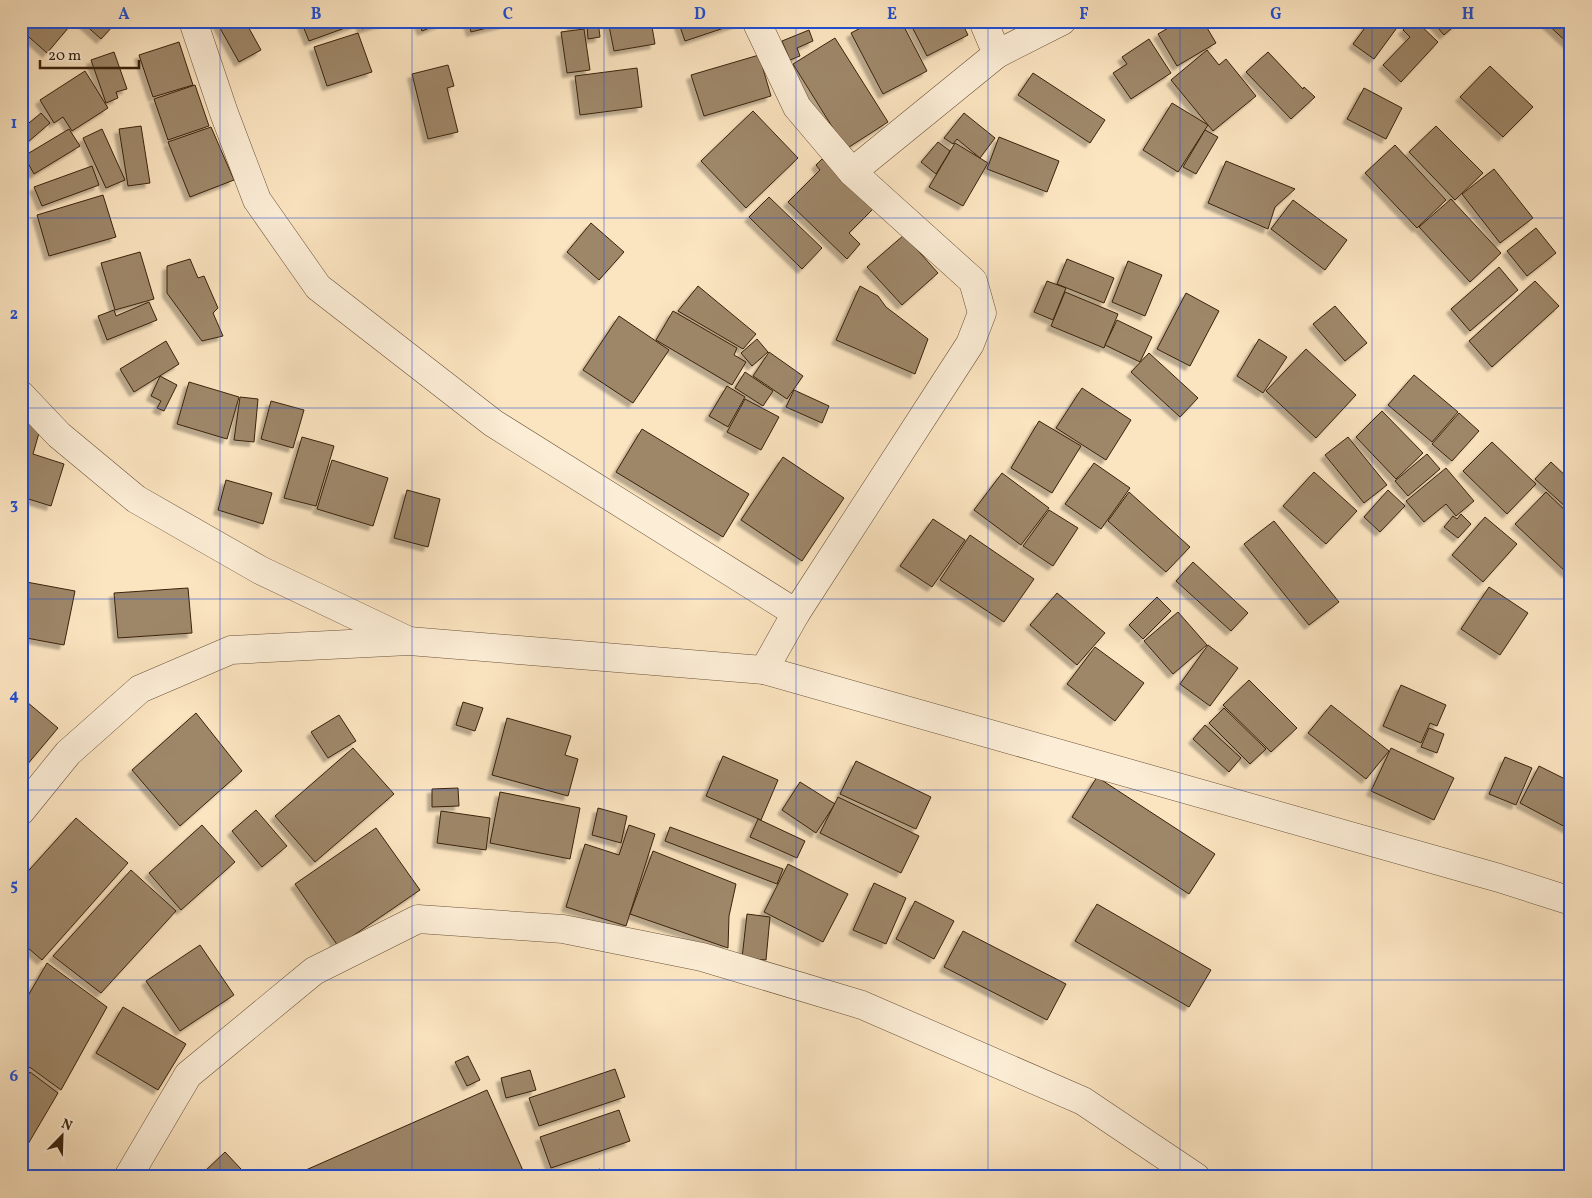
<svg xmlns="http://www.w3.org/2000/svg" width="1592" height="1198" font-family="Vollkorn,serif">
<defs>
<filter id="shadow"><feDropShadow dx="-4.5" dy="4.5" stdDeviation="1" flood-color="#0004"/></filter>
</defs>
<rect width="100%" height="100%" fill="#fbe4c0"/>
<filter id="stains"><feTurbulence type="fractalNoise" baseFrequency=".004" numOctaves="4"/><feColorMatrix values="0 0 0 0 .2 0 0 0 0 .09 0 0 0 0 .02 0 0 0 .5 -.17"/></filter>
<radialGradient id="worn" r=".72"><stop offset=".6" stop-color="#630" stop-opacity="0"/><stop offset="1" stop-color="#630" stop-opacity=".3"/></radialGradient>
<!-- building -->
<g fill="#9e8769" stroke="#3a220b" filter="url(#shadow)">
<path d="M 21,21 L 74,21 L 47,53 L 21,30 Z"/>
<path d="M 81,21 L 108,21 L 113,26 L 101,39 Z"/>
<path d="M 216,21 L 245,21 L 261,50 L 239,62 Z"/>
<path d="M 301,21 L 354,21 L 356,24 L 309,41 Z"/>
<path d="M 360,21 L 389,21 L 362,29 Z"/>
<path d="M 418,21 L 447,21 L 422,31 Z"/>
<path d="M 468,21 L 511,21 L 511,22 L 471,32 Z"/>
<path d="M 571,21 L 598,21 L 600,37 L 588,39 L 587,24 L 572,26 Z"/>
<path d="M 608,21 L 651,21 L 655,44 L 614,51 Z"/>
<path d="M 678,21 L 741,21 L 742,22 L 685,41 Z"/>
<path d="M 874,21 L 901,21 L 927,71 L 883,94 L 851,33 Z"/>
<path d="M 909,21 L 961,21 L 968,35 L 927,56 Z"/>
<path d="M 1180,21 L 1203,21 L 1216,43 L 1177,66 L 1158,34 Z"/>
<path d="M 1370,21 L 1386,21 L 1396,29 L 1374,59 L 1353,44 Z"/>
<path d="M 1411,21 L 1416,21 L 1438,42 L 1401,82 L 1383,65 L 1410,37 L 1403,30 Z"/>
<path d="M 1432,21 L 1460,21 L 1444,35 Z"/>
<path d="M 1544,21 L 1571,21 L 1571,46 Z"/>
<path d="M 584,29 L 590,70 L 567,73 L 561,32 Z"/>
<path d="M 809,30 L 813,41 L 797,48 L 800,56 L 790,60 L 782,41 Z"/>
<path d="M 358,33 L 372,72 L 327,86 L 314,47 Z"/>
<path d="M 835,38 L 888,122 L 846,149 L 793,64 Z"/>
<path d="M 1149,39 L 1171,73 L 1131,99 L 1113,73 L 1127,64 L 1122,57 Z"/>
<path d="M 179,42 L 193,85 L 153,97 L 139,55 Z"/>
<path d="M 1207,50 L 1219,65 L 1226,59 L 1256,96 L 1213,131 L 1171,80 Z"/>
<path d="M 114,52 L 127,89 L 116,92 L 118,98 L 106,103 L 91,60 Z"/>
<path d="M 1268,52 L 1303,89 L 1304,87 L 1315,97 L 1291,119 L 1246,72 Z"/>
<path d="M 759,55 L 771,96 L 704,116 L 691,75 Z"/>
<path d="M 448,65 L 454,86 L 447,88 L 458,132 L 428,139 L 412,74 Z"/>
<path d="M 1490,66 L 1533,107 L 1503,137 L 1460,97 Z"/>
<path d="M 637,68 L 642,107 L 580,115 L 575,76 Z"/>
<path d="M 85,71 L 108,108 L 72,131 L 63,117 L 54,123 L 40,100 Z"/>
<path d="M 1033,73 L 1105,120 L 1090,143 L 1018,95 Z"/>
<path d="M 195,85 L 209,126 L 168,140 L 154,99 Z"/>
<path d="M 1364,88 L 1402,108 L 1386,139 L 1347,119 Z"/>
<path d="M 1172,103 L 1208,125 L 1178,172 L 1143,150 Z"/>
<path d="M 753,111 L 798,158 L 746,208 L 701,161 Z"/>
<path d="M 41,113 L 50,123 L 21,148 L 21,126 L 23,128 Z"/>
<path d="M 964,113 L 995,138 L 980,158 L 957,139 L 953,144 L 944,138 Z"/>
<path d="M 141,126 L 150,183 L 128,186 L 119,129 Z"/>
<path d="M 1436,126 L 1483,173 L 1455,200 L 1409,152 Z"/>
<path d="M 211,127 L 234,180 L 190,197 L 168,142 Z"/>
<path d="M 69,129 L 80,146 L 34,174 L 24,156 Z"/>
<path d="M 102,129 L 125,180 L 106,188 L 83,138 Z"/>
<path d="M 1205,130 L 1218,137 L 1196,174 L 1183,167 Z"/>
<path d="M 999,137 L 1059,161 L 1047,192 L 987,169 Z"/>
<path d="M 938,142 L 950,151 L 936,174 L 921,162 Z"/>
<path d="M 955,143 L 988,163 L 963,206 L 929,187 Z"/>
<path d="M 1395,145 L 1446,200 L 1417,228 L 1365,173 Z"/>
<path d="M 822,159 L 873,209 L 849,233 L 860,244 L 847,259 L 788,202 L 820,170 L 816,165 Z"/>
<path d="M 1226,161 L 1295,189 L 1275,207 L 1268,229 L 1208,203 Z"/>
<path d="M 92,166 L 99,185 L 42,206 L 34,187 Z"/>
<path d="M 1494,169 L 1533,218 L 1500,243 L 1462,194 Z"/>
<path d="M 103,195 L 116,237 L 49,256 L 37,215 Z"/>
<path d="M 769,197 L 822,248 L 802,269 L 749,217 Z"/>
<path d="M 1451,199 L 1501,253 L 1470,282 L 1419,227 Z"/>
<path d="M 1293,200 L 1347,240 L 1325,270 L 1271,229 Z"/>
<path d="M 591,223 L 624,252 L 599,280 L 567,252 Z"/>
<path d="M 1536,228 L 1556,253 L 1527,276 L 1507,251 Z"/>
<path d="M 904,235 L 938,273 L 902,305 L 867,267 Z"/>
<path d="M 140,252 L 154,299 L 115,310 L 101,263 Z"/>
<path d="M 190,259 L 198,278 L 204,276 L 218,308 L 213,313 L 223,336 L 202,341 L 167,293 L 167,266 Z"/>
<path d="M 1067,259 L 1114,278 L 1104,303 L 1057,284 Z"/>
<path d="M 1128,261 L 1162,275 L 1145,316 L 1112,302 Z"/>
<path d="M 1499,267 L 1518,290 L 1470,331 L 1451,309 Z"/>
<path d="M 1047,281 L 1066,288 L 1053,320 L 1034,312 Z"/>
<path d="M 1535,281 L 1559,306 L 1492,367 L 1469,341 Z"/>
<path d="M 698,286 L 756,334 L 743,349 L 678,311 Z"/>
<path d="M 860,286 L 878,296 L 886,307 L 928,339 L 915,374 L 836,340 Z"/>
<path d="M 1065,292 L 1118,314 L 1104,348 L 1051,326 Z"/>
<path d="M 1186,293 L 1219,311 L 1190,366 L 1157,349 Z"/>
<path d="M 149,302 L 157,320 L 107,340 L 98,316 L 114,310 L 116,316 Z"/>
<path d="M 1335,306 L 1367,343 L 1345,361 L 1313,324 Z"/>
<path d="M 673,311 L 737,348 L 734,355 L 746,362 L 732,385 L 656,340 Z"/>
<path d="M 619,316 L 669,350 L 633,403 L 583,370 Z"/>
<path d="M 1117,320 L 1152,337 L 1140,362 L 1105,345 Z"/>
<path d="M 757,339 L 768,352 L 752,366 L 741,353 Z"/>
<path d="M 1259,339 L 1287,357 L 1263,393 L 1237,376 Z"/>
<path d="M 166,341 L 179,364 L 134,392 L 120,369 Z"/>
<path d="M 1306,349 L 1356,395 L 1316,438 L 1266,391 Z"/>
<path d="M 769,352 L 803,376 L 787,399 L 753,376 Z"/>
<path d="M 1149,353 L 1198,398 L 1180,417 L 1131,372 Z"/>
<path d="M 745,372 L 773,391 L 763,406 L 735,388 Z"/>
<path d="M 1414,375 L 1458,412 L 1432,442 L 1388,405 Z"/>
<path d="M 160,376 L 177,385 L 164,411 L 157,408 L 161,401 L 151,396 Z"/>
<path d="M 189,382 L 239,397 L 227,439 L 177,424 Z"/>
<path d="M 727,386 L 745,397 L 728,427 L 709,416 Z"/>
<path d="M 1082,388 L 1131,420 L 1106,460 L 1056,428 Z"/>
<path d="M 794,390 L 829,406 L 822,423 L 786,407 Z"/>
<path d="M 240,397 L 258,399 L 254,442 L 234,440 Z"/>
<path d="M 745,399 L 779,417 L 761,450 L 727,432 Z"/>
<path d="M 271,401 L 304,410 L 293,448 L 261,439 Z"/>
<path d="M 1382,411 L 1423,453 L 1396,479 L 1356,437 Z"/>
<path d="M 1459,413 L 1479,431 L 1452,461 L 1432,444 Z"/>
<path d="M 21,420 L 41,426 L 33,454 L 64,464 L 51,506 L 22,497 L 21,500 Z"/>
<path d="M 1039,421 L 1081,446 L 1052,493 L 1011,468 Z"/>
<path d="M 642,429 L 749,494 L 723,537 L 616,472 Z"/>
<path d="M 302,437 L 334,446 L 316,506 L 284,498 Z"/>
<path d="M 1348,437 L 1387,485 L 1364,503 L 1325,455 Z"/>
<path d="M 1492,442 L 1536,484 L 1507,514 L 1463,471 Z"/>
<path d="M 1427,454 L 1440,469 L 1408,496 L 1395,481 Z"/>
<path d="M 783,457 L 844,498 L 802,561 L 741,520 Z"/>
<path d="M 332,460 L 388,478 L 373,526 L 317,509 Z"/>
<path d="M 1551,462 L 1571,481 L 1571,505 L 1568,509 L 1535,479 Z"/>
<path d="M 1094,463 L 1130,488 L 1101,529 L 1065,504 Z"/>
<path d="M 1446,468 L 1474,501 L 1456,516 L 1446,504 L 1424,522 L 1406,501 Z"/>
<path d="M 1314,472 L 1357,511 L 1326,544 L 1283,506 Z"/>
<path d="M 1002,473 L 1049,508 L 1021,545 L 974,510 Z"/>
<path d="M 226,480 L 272,493 L 263,524 L 218,510 Z"/>
<path d="M 407,490 L 440,499 L 428,547 L 394,538 Z"/>
<path d="M 1388,490 L 1405,506 L 1380,532 L 1364,517 Z"/>
<path d="M 1129,492 L 1190,547 L 1166,572 L 1108,521 Z"/>
<path d="M 1546,492 L 1571,516 L 1571,568 L 1567,573 L 1515,524 Z"/>
<path d="M 1049,510 L 1078,528 L 1053,566 L 1023,546 Z"/>
<path d="M 1461,514 L 1471,524 L 1458,538 L 1444,527 L 1453,516 L 1457,519 Z"/>
<path d="M 1485,517 L 1517,544 L 1483,582 L 1452,555 Z"/>
<path d="M 933,519 L 965,540 L 932,587 L 900,566 Z"/>
<path d="M 1274,521 L 1339,602 L 1309,625 L 1244,544 Z"/>
<path d="M 970,535 L 1034,579 L 1004,622 L 940,580 Z"/>
<path d="M 1193,562 L 1248,613 L 1231,631 L 1176,581 Z"/>
<path d="M 21,581 L 75,591 L 64,645 L 21,637 Z"/>
<path d="M 1489,587 L 1528,613 L 1500,655 L 1461,629 Z"/>
<path d="M 188,588 L 192,633 L 118,638 L 114,593 Z"/>
<path d="M 1057,593 L 1105,633 L 1077,665 L 1030,625 Z"/>
<path d="M 1157,597 L 1171,611 L 1143,639 L 1129,625 Z"/>
<path d="M 1178,612 L 1207,645 L 1173,674 L 1144,641 Z"/>
<path d="M 1208,645 L 1238,668 L 1210,706 L 1180,684 Z"/>
<path d="M 1095,647 L 1144,683 L 1115,721 L 1067,684 Z"/>
<path d="M 1249,680 L 1297,728 L 1271,752 L 1223,705 Z"/>
<path d="M 1401,685 L 1446,705 L 1437,726 L 1430,723 L 1421,743 L 1383,726 Z"/>
<path d="M 21,697 L 58,728 L 21,772 Z"/>
<path d="M 463,702 L 483,708 L 475,731 L 456,725 Z"/>
<path d="M 1331,705 L 1389,751 L 1366,779 L 1308,733 Z"/>
<path d="M 1224,708 L 1266,749 L 1250,764 L 1209,723 Z"/>
<path d="M 196,713 L 242,771 L 180,826 L 132,770 Z"/>
<path d="M 339,715 L 356,741 L 328,758 L 311,732 Z"/>
<path d="M 507,718 L 571,736 L 565,755 L 578,759 L 568,796 L 492,775 Z"/>
<path d="M 1205,725 L 1241,758 L 1229,772 L 1193,739 Z"/>
<path d="M 1429,728 L 1444,734 L 1437,753 L 1421,747 Z"/>
<path d="M 353,748 L 394,794 L 315,862 L 275,816 Z"/>
<path d="M 1391,748 L 1454,778 L 1434,820 L 1371,791 Z"/>
<path d="M 723,756 L 778,780 L 761,820 L 706,796 Z"/>
<path d="M 1505,757 L 1532,768 L 1516,805 L 1489,794 Z"/>
<path d="M 856,761 L 931,797 L 916,829 L 840,794 Z"/>
<path d="M 1539,766 L 1571,782 L 1571,830 L 1520,803 Z"/>
<path d="M 1097,777 L 1215,854 L 1189,894 L 1072,817 Z"/>
<path d="M 800,782 L 835,804 L 816,833 L 782,810 Z"/>
<path d="M 458,788 L 459,806 L 432,807 L 432,789 Z"/>
<path d="M 500,792 L 580,808 L 570,859 L 490,843 Z"/>
<path d="M 838,797 L 919,836 L 901,873 L 820,833 Z"/>
<path d="M 598,808 L 627,816 L 621,843 L 592,835 Z"/>
<path d="M 256,810 L 287,846 L 262,867 L 232,831 Z"/>
<path d="M 441,811 L 490,818 L 486,850 L 437,843 Z"/>
<path d="M 76,818 L 128,863 L 42,960 L 21,942 L 21,879 Z"/>
<path d="M 758,819 L 805,841 L 797,858 L 750,837 Z"/>
<path d="M 202,825 L 235,862 L 181,910 L 149,873 Z"/>
<path d="M 629,825 L 655,834 L 626,926 L 566,907 L 585,844 L 619,855 Z"/>
<path d="M 670,827 L 783,869 L 777,884 L 665,841 Z"/>
<path d="M 376,828 L 420,890 L 338,946 L 295,884 Z"/>
<path d="M 653,851 L 736,884 L 729,916 L 728,948 L 630,914 Z"/>
<path d="M 788,864 L 848,894 L 823,942 L 764,912 Z"/>
<path d="M 131,870 L 176,911 L 101,993 L 53,956 Z"/>
<path d="M 874,883 L 906,898 L 886,944 L 853,930 Z"/>
<path d="M 915,901 L 954,921 L 934,959 L 896,939 Z"/>
<path d="M 1097,904 L 1211,970 L 1189,1007 L 1075,941 Z"/>
<path d="M 747,914 L 770,917 L 766,960 L 742,958 Z"/>
<path d="M 963,931 L 1066,984 L 1047,1020 L 944,967 Z"/>
<path d="M 200,945 L 234,995 L 180,1031 L 146,981 Z"/>
<path d="M 47,963 L 107,1007 L 61,1090 L 31,1068 L 21,1064 L 21,1008 Z"/>
<path d="M 123,1007 L 186,1044 L 158,1090 L 96,1053 Z"/>
<path d="M 468,1056 L 480,1080 L 467,1086 L 455,1062 Z"/>
<path d="M 615,1069 L 625,1097 L 539,1126 L 529,1098 Z"/>
<path d="M 530,1070 L 536,1090 L 506,1098 L 501,1078 Z"/>
<path d="M 30,1072 L 58,1093 L 21,1156 L 21,1086 Z"/>
<path d="M 487,1090 L 525,1175 L 521,1177 L 290,1177 Z"/>
<path d="M 619,1110 L 630,1141 L 551,1168 L 540,1137 Z"/>
<path d="M 225,1152 L 241,1169 L 233,1177 L 207,1177 L 203,1173 Z"/>
<path d="M 600,1169 L 602,1177 L 576,1177 Z"/>
</g>
<g fill="none" stroke-linecap="round" stroke-linejoin="round">
<!-- minor casing -->
<g stroke="#6a5238" stroke-width="29">
<g id="minor">
<path d="M 193,21 L 224,113 L 257,200 L 318,287 L 493,423 L 796,613"/>
<path d="M 756,21 L 797,107 L 852,172 L 973,281 L 982,313 L 970,344 L 796,613 L 764,670"/>
<path d="M 983,21 L 997,54"/>
<path d="M 852,172 L 997,54 L 1062,21"/>
<path d="M 21,395 L 59,435 L 136,499 L 260,570 L 407,640"/>
<path d="M 21,811 L 68,753 L 140,689 L 231,650 L 409,641 L 764,670 L 1499,878 L 1571,901"/>
<path d="M 128,1177 L 188,1075 L 314,971 L 418,919 L 563,929 L 702,957 L 862,1005 L 1083,1101 L 1196,1177"/>
</g>
</g>
<!-- minor -->
<use href="#minor" stroke="#fcedd6" stroke-width="28"/>
</g>
<!-- grid -->
<path fill="none" stroke="#1d4ed8" stroke-width="1" stroke-opacity="0.55" d="M 220,21 L 220,1177M 412,21 L 412,1177M 604,21 L 604,1177M 796,21 L 796,1177M 988,21 L 988,1177M 1180,21 L 1180,1177M 1372,21 L 1372,1177M 21,218 L 1571,218M 21,408 L 1571,408M 21,599 L 1571,599M 21,790 L 1571,790M 21,980 L 1571,980"/>
<!-- margin -->
<rect width="1592" height="1198" fill="none" stroke="#fbe4c0" stroke-width="55"/>
<!-- north arrow -->
<g transform="translate(62 1136) rotate(23)" stroke="#fcedd6" stroke-width="4" paint-order="stroke">
<path d="M0-4L9 19L0 12L-9 19Z" fill="#3a220b"/>
<text y="-8" font-size="14" font-weight="bold" text-anchor="middle" fill="#3a220b">N</text>
</g>
<!-- scale -->
<path d="M40 60v8h99v-8" fill="none" stroke="#3a220b" stroke-width="2.5"/>
<text x="48" y="60" font-size="15" fill="#3a220b" stroke="#fcedd6" stroke-width="4" paint-order="stroke">20 m</text>
<rect x="28" y="28" width="1536" height="1142" fill="none" stroke="#1d4ed8" stroke-width="2"/>
<g font-size="16" text-anchor="middle" font-weight="bold" fill="#1d4ed8">
<text x="124" y="19">A</text>
<text x="316" y="19">B</text>
<text x="508" y="19">C</text>
<text x="700" y="19">D</text>
<text x="892" y="19">E</text>
<text x="1084" y="19">F</text>
<text x="1276" y="19">G</text>
<text x="1468" y="19">H</text>
<text x="14" y="128">1</text>
<text x="14" y="319">2</text>
<text x="14" y="509">3</text>
<text x="14" y="700">4</text>
<text x="14" y="890">5</text>
<text x="14" y="1081">6</text>
</g>
<rect width="100%" height="100%" filter="url(#stains)"/>
<rect width="100%" height="100%" fill="url(#worn)"/>
</svg>
